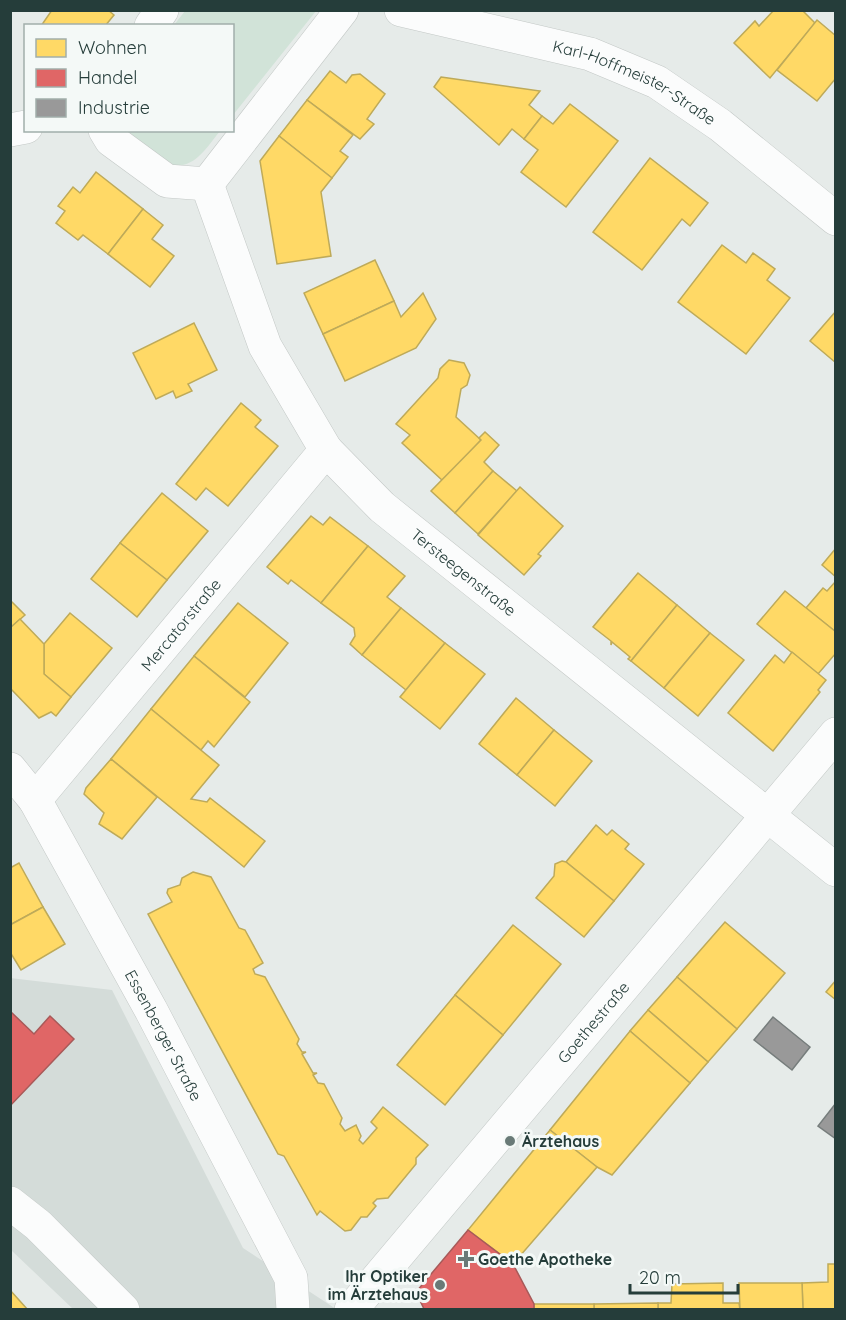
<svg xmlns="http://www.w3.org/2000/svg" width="846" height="1320" font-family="Quicksand,sans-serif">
<rect width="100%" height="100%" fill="#e6ebe9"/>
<!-- built -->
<path fill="#d4dcd9" d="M 10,978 L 112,990 L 243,1248 L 336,1309 L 73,1309 L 11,1250 Z"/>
<!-- green -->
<g fill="#d1e3d8">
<path d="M 185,11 L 186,10 L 316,11 L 233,115 L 232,26 L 174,25 Z"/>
<path d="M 123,131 L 220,131 C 206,148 195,169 171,165 Z"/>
</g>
<!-- homes -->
<g fill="#ffd966" stroke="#beaa59" stroke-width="1.5">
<path d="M 52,10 L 108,10 L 114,15 L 105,26 L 41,26 Z"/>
<path d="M 774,10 L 802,10 L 815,23 L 770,78 L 734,43 L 755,21 L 759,26 Z"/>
<path d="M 817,20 L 836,36 L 836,78 L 817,101 L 777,70 Z"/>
<path d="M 330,71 L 346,83 L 352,75 L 360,74 L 385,94 L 367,119 L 374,124 L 360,139 L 307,100 Z"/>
<path d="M 441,77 L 540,91 L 529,105 L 542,116 L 524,139 L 512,129 L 499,145 L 434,87 Z"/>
<path d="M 307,100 L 353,135 L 340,151 L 348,157 L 332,178 L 279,136 Z"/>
<path d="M 570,104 L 618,141 L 566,207 L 521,172 L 538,150 L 524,139 L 542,116 L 553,124 Z"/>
<path d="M 279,136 L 332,178 L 321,192 L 331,256 L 277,264 L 260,161 Z"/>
<path d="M 650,158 L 708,203 L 690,226 L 682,219 L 642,270 L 593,232 Z"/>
<path d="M 96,172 L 143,209 L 108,254 L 83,235 L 78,240 L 56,223 L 65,211 L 58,206 L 73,187 L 80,193 Z"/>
<path d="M 143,209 L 163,225 L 152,239 L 174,256 L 150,287 L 108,254 Z"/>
<path d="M 722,245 L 746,263 L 753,253 L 775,269 L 767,280 L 790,298 L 746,354 L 678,302 Z"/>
<path d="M 375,260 L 394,301 L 323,334 L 304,293 Z"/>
<path d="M 423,293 L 436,319 L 416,348 L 345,381 L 323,334 L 394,301 L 401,317 Z"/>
<path d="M 836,311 L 836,363 L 810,341 Z"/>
<path d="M 194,323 L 217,370 L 188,384 L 192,391 L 176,398 L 173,391 L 156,399 L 133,353 Z"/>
<path d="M 449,360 L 464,363 L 470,375 L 467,385 L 461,389 L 456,417 L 481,440 L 443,481 L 402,443 L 410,435 L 396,424 L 438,378 L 440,369 Z"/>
<path d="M 241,403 L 261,420 L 255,427 L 278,446 L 228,506 L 206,488 L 196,500 L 176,484 Z"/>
<path d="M 485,432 L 499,445 L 484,462 L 493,471 L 455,513 L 431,491 L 481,440 L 479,438 Z"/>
<path d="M 493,471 L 517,491 L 478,534 L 455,513 Z"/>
<path d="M 520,487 L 563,526 L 538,554 L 541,556 L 524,575 L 478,535 Z"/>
<path d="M 162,493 L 208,531 L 167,580 L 120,543 Z"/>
<path d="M 311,516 L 323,525 L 330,517 L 368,546 L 321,603 L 291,580 L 288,584 L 267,567 Z"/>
<path d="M 120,543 L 167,580 L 137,617 L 91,579 Z"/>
<path d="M 368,546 L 405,576 L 387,597 L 401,608 L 362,655 L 350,644 L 355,636 L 354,628 L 321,603 Z"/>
<path d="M 836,548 L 836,577 L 822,565 Z"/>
<path d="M 638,573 L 677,605 L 631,661 L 628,659 L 630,657 L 612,642 L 611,645 L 611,641 L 593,627 Z"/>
<path d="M 836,581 L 836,632 L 806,608 L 823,588 L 827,591 Z"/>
<path d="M 785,591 L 836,632 L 836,653 L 818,674 L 757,624 Z"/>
<path d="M 10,600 L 25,615 L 10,628 Z"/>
<path d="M 238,603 L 288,643 L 245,697 L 194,656 Z"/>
<path d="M 677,605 L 710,633 L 664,688 L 631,661 Z"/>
<path d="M 401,608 L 445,643 L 406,690 L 362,655 Z"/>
<path d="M 70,613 L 112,648 L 71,697 L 44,674 L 44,644 Z"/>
<path d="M 20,619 L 44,644 L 44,674 L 71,697 L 56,716 L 51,712 L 39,718 L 10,688 L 10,628 Z"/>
<path d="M 710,633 L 744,660 L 698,716 L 664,688 Z"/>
<path d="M 445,643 L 485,674 L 440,729 L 400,697 Z"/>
<path d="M 792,652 L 826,680 L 818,690 L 820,692 L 773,751 L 728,713 L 775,655 L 784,663 Z"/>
<path d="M 194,656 L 250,702 L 214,747 L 208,741 L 201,750 L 151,709 Z"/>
<path d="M 516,698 L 554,730 L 517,775 L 479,744 Z"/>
<path d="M 151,709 L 219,765 L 191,799 L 207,802 L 210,798 L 265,841 L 244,867 L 111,759 Z"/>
<path d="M 554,730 L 592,761 L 555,806 L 517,775 Z"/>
<path d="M 111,759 L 157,797 L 122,839 L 99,824 L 104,813 L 84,794 L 86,788 Z"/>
<path d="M 596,825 L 607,835 L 612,830 L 629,844 L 625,849 L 644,864 L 614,901 L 566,862 Z"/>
<path d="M 562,861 L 566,862 L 614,901 L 584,937 L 536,898 L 554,876 L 555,864 Z"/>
<path d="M 19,863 L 43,907 L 10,925 L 10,868 Z"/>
<path d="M 193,872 L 211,877 L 239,928 L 245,930 L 263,963 L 253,969 L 255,974 L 265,977 L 299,1039 L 297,1044 L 302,1052 L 306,1052 L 302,1054 L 313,1073 L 317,1073 L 313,1075 L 318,1083 L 324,1084 L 342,1118 L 340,1124 L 345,1131 L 356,1125 L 361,1136 L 359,1140 L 363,1144 L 377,1128 L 371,1122 L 383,1107 L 428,1145 L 416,1158 L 416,1164 L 388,1198 L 377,1199 L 373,1203 L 376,1206 L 367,1217 L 361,1217 L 351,1230 L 345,1231 L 320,1211 L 317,1215 L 284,1156 L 278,1154 L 148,914 L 172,902 L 167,893 L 168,889 L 180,885 L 182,878 Z"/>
<path d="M 43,907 L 65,944 L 21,970 L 10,952 L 10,925 Z"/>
<path d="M 725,922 L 785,973 L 737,1029 L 677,977 Z"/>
<path d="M 513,925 L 561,964 L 503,1035 L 455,995 Z"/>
<path d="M 677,977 L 737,1029 L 708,1062 L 648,1010 Z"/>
<path d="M 836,980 L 836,1000 L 826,992 Z"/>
<path d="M 455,995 L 503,1035 L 445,1105 L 397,1065 Z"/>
<path d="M 648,1010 L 708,1062 L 690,1083 L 630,1031 Z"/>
<path d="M 630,1031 L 690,1083 L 612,1175 L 597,1167 L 550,1130 Z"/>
<path d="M 550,1130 L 597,1167 L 513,1264 L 468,1230 Z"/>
<path d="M 828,1264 L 836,1264 L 836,1310 L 803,1310 L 802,1283 L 828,1282 Z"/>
<path d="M 723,1283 L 723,1303 L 739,1303 L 740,1310 L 658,1310 L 658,1303 L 671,1303 L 672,1284 Z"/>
<path d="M 739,1283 L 802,1283 L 803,1310 L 740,1310 Z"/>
<path d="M 10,1290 L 28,1310 L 10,1310 Z"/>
<path d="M 658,1303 L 658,1310 L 594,1310 L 594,1304 Z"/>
<rect x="534" y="1304" width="60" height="6"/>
</g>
<!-- shops -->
<g fill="#e06666" stroke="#a85a59" stroke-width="1.5">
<path d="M 10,1011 L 34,1034 L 50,1016 L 74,1039 L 10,1106 Z"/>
<path d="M 468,1230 L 513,1264 L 534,1304 L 534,1310 L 422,1310 L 424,1309 L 416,1292 Z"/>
</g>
<!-- industry -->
<g fill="#999" stroke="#767d7c" stroke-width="1.5">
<path d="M 773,1017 L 810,1047 L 792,1070 L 754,1040 Z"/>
<path d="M 836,1103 L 836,1139 L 818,1126 Z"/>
</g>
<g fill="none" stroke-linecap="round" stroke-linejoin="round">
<!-- minor casing -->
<g stroke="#c3c8c6" stroke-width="34">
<g id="minor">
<path id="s1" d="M 401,10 L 590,54 L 657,82 L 720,125 L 836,219"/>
<path d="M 151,26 L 162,10"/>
<path d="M 10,130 L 26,127"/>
<path d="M 105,130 L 111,140 L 167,181 L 207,184 L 342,10"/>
<path id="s2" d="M 207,184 L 265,346 L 326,450 L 382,507 L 836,870"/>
<path id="s3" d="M 10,769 L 35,800 L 151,1010 L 291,1278 L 293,1310"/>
<path id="s4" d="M 35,800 L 326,450"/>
<path d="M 10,1203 L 38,1225 L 123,1310"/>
<path id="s5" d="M 351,1310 L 836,734"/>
</g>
</g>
<!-- minor -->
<use href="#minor" stroke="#fbfcfc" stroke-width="33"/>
</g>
<!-- markers -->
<g fill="#697a77" stroke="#f4f9f7" stroke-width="2">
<circle cx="510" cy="1141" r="6"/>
<path d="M463 1250h6v6h6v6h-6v6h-6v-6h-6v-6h6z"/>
<circle cx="440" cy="1285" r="6"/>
</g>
<g text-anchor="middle" stroke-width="6" stroke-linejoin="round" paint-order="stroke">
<!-- street labels -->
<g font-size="16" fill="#253d3a" stroke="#f4f9f7">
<text dy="6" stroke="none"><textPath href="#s1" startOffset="246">Karl-Hoffmeister-Straße</textPath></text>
<text dy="6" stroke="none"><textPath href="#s2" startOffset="477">Tersteegenstraße</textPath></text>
<text dy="6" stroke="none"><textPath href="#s4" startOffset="228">Mercatorstraße</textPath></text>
<text dy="6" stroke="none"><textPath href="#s5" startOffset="376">Goethestraße</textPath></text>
<text dy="6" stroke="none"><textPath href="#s3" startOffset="308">Essenberger Straße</textPath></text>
</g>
<!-- poi labels -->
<g font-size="16" font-weight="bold" fill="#253d3a" stroke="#f4f9f7" text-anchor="start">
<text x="522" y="1147">Ärztehaus</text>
<text x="478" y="1265">Goethe Apotheke</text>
<text x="428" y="1282" text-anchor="end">Ihr Optiker<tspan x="428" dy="18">im Ärztehaus</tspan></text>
</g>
</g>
<!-- border -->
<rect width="846" height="1320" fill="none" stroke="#253d3a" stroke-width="24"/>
<!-- legend -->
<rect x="24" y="24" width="210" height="108" fill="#f4f9f7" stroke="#a1aeab" stroke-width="1.5"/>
<rect x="36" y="39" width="30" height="18" fill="#ffd966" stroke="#a1aeab" stroke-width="1.5"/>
<text x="78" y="54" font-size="18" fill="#253d3a">Wohnen</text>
<rect x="36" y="69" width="30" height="18" fill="#e06666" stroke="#a1aeab" stroke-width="1.5"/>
<text x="78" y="84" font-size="18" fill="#253d3a">Handel</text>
<rect x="36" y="99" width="30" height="18" fill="#999999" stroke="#a1aeab" stroke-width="1.5"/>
<text x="78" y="114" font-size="18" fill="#253d3a">Industrie</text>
<!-- scale -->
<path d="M630 1284v9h108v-9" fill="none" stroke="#253d3a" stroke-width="3"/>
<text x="639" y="1284" font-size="18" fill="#253d3a" stroke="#f4f9f7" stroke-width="4.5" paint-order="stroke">20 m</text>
</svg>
